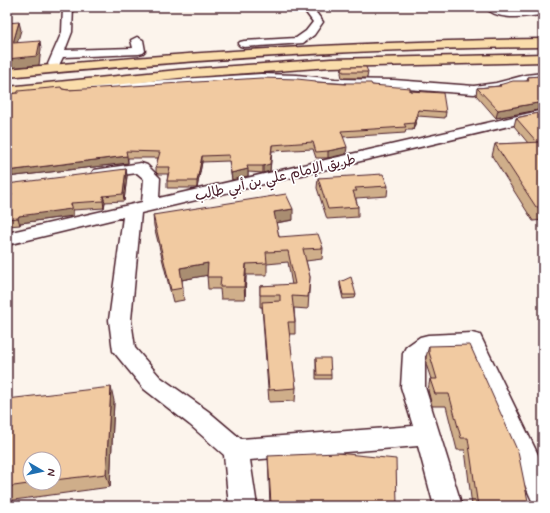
<svg xmlns="http://www.w3.org/2000/svg" width="550" height="513" font-family="Mynerve,'Playpen Sans Arabic',sans-serif">
<rect width="100%" height="100%" fill="#fcf4ec"/>
<filter id="ink" filterUnits="userSpaceOnUse"><feTurbulence type="fractalNoise" baseFrequency=".025" numOctaves="2"/><feDisplacementMap in="SourceGraphic" scale="8" xChannelSelector="R" yChannelSelector="G"/><feConvolveMatrix kernelMatrix="1 2 1 2 8 2 1 2 1" color-interpolation-filters="sRGB"/></filter>
<g filter="url(#ink)">
<g fill="none" stroke-linecap="round" stroke-linejoin="round">
<!-- minor casing -->
<g stroke="#4a1f2b" stroke-width="3">
<g id="minor">
<path d="M 63,7 L 73,7 L 72,32 L 65,50 L 133,48 L 131,40 L 137,37 L 143,40 L 145,51 L 143,53 L 139,54 L 63,57 L 58,67 L 50,67 L 48,64 L 62,32 Z"/>
<path d="M 302,7 L 312,7 L 323,22 L 314,35 L 303,43 L 244,47 L 240,46 L 238,44 L 240,42 L 244,41 L 296,38 L 306,31 L 313,22 Z"/>
<path d="M 485,7 C 494,7 501,10 510,11 C 521,11 532,10 543,9 L 543,15 C 526,16 498,22 485,7 Z"/>
<path d="M 543,73 L 543,81 L 527,83 L 497,91 L 474,94 L 394,88 L 335,87 L 297,83 L 261,82 L 69,94 L 64,93 L 63,90 L 64,87 L 69,86 L 261,74 L 297,75 L 335,79 L 394,80 L 474,86 L 496,83 L 526,75 Z"/>
<path d="M 543,110 L 543,118 L 141,213 L 131,320 L 135,348 L 160,377 L 208,411 L 241,439 L 413,426 L 401,387 L 403,353 L 406,347 L 420,337 L 428,335 L 472,333 L 480,335 L 543,465 L 543,506 L 533,503 L 465,349 L 433,351 L 425,356 L 425,387 L 462,506 L 434,506 L 418,446 L 250,460 L 257,506 L 229,506 L 224,455 L 190,425 L 144,389 L 113,351 L 109,320 L 123,217 L 7,245 L 7,233 L 142,202 L 144,179 L 137,173 L 100,178 L 94,176 L 92,173 L 94,170 L 141,163 L 147,165 L 160,178 L 159,198 Z"/>
</g>
</g>
<!-- major casing -->
<g stroke="#4a1f2b" stroke-width="3">
<g id="major">
<path d="M 543,39 L 543,47 C 364,48 185,60 7,77 L 7,69 C 185,52 364,41 543,39 Z"/>
<path d="M 543,54 L 543,62 L 331,67 L 178,78 L 7,97 L 7,87 L 178,70 L 331,59 Z"/>
</g>
</g>
<!-- minor -->
<use href="#minor" fill="#fff" fill-rule="evenodd"/>
<!-- major -->
<use href="#major" fill="#faddab" fill-rule="evenodd"/>
</g>
<!-- wall -->
<g fill="#cfae8a" stroke="#4a1f2b" fill-rule="evenodd">
<path d="M 342,67 L 368,72 L 367,78 L 342,78 L 341,73 Z"/>
<path d="M 543,76 L 543,109 L 496,118 L 476,95 L 477,88 L 499,86 L 499,85 L 527,81 L 528,77 Z"/>
<path d="M 316,82 L 372,85 L 410,91 L 446,112 L 445,118 L 418,116 L 413,130 L 406,130 L 405,133 L 343,137 L 346,154 L 328,158 L 316,158 L 313,149 L 272,151 L 270,171 L 263,173 L 248,172 L 248,176 L 232,180 L 229,161 L 202,162 L 197,188 L 167,188 L 167,181 L 168,174 L 158,174 L 156,172 L 156,166 L 158,158 L 128,158 L 128,163 L 7,177 L 7,94 L 62,89 L 68,90 Z"/>
<path d="M 543,112 L 543,220 L 533,221 L 492,156 L 495,144 L 528,143 L 514,126 L 516,118 Z"/>
<path d="M 126,169 L 127,176 L 124,201 L 105,202 L 104,208 L 73,210 L 73,216 L 20,223 L 20,225 L 8,226 L 7,223 L 7,215 L 10,202 Z"/>
<path d="M 318,178 L 388,186 L 387,196 L 356,198 L 356,200 L 358,207 L 358,217 L 327,219 L 317,188 Z"/>
<path d="M 153,215 L 293,220 L 276,223 L 279,237 L 323,248 L 322,259 L 306,261 L 310,277 L 308,309 L 294,308 L 295,322 L 295,334 L 289,334 L 296,388 L 295,401 L 269,402 L 262,307 L 260,307 L 260,286 L 292,285 L 288,262 L 267,264 L 267,275 L 246,275 L 245,299 L 221,299 L 220,289 L 208,289 L 207,275 L 182,280 L 184,300 L 173,302 L 154,226 Z"/>
<path d="M 340,282 L 356,295 L 355,298 L 343,299 L 340,286 Z"/>
<path d="M 429,346 L 529,506 L 472,506 L 465,450 L 457,450 L 446,406 L 432,406 L 428,390 L 430,379 L 431,379 L 426,364 L 426,357 Z"/>
<path d="M 316,358 L 331,375 L 331,379 L 316,379 Z"/>
<path d="M 7,399 L 114,401 L 110,487 L 7,501 ZM 54,459 L 54,483 L 30,483 Z"/>
<path d="M 268,456 L 397,506 L 270,506 Z"/>
</g>
<!-- shaded-wall -->
<g fill="#a98d71" stroke="#4a1f2b">
<path d="M 19,22 L 21,30 L 15,51 L 13,43 Z"/>
<path d="M 40,41 L 41,49 L 39,65 L 7,68 L 7,59 Z"/>
<path d="M 543,102 L 543,109 L 496,118 L 498,110 Z"/>
<path d="M 418,110 L 418,116 L 413,130 L 414,123 Z"/>
<path d="M 272,145 L 270,171 L 263,173 L 263,166 Z"/>
<path d="M 347,147 L 346,154 L 328,158 L 328,151 Z"/>
<path d="M 127,156 L 128,163 L 7,177 L 7,171 Z"/>
<path d="M 202,156 L 202,162 L 197,188 L 197,181 Z"/>
<path d="M 126,169 L 127,176 L 124,201 L 123,194 Z"/>
<path d="M 248,169 L 248,176 L 232,180 L 231,173 Z"/>
<path d="M 12,194 L 14,201 L 7,202 L 7,195 Z"/>
<path d="M 103,196 L 105,202 L 104,208 L 103,201 Z"/>
<path d="M 71,203 L 73,210 L 73,216 L 20,223 L 20,225 L 18,218 L 19,216 Z"/>
<path d="M 293,209 L 293,220 L 274,223 L 274,212 Z"/>
<path d="M 208,263 L 209,275 L 181,280 L 180,268 Z"/>
<path d="M 246,264 L 246,275 L 245,299 L 244,287 Z"/>
<path d="M 111,387 L 114,401 L 110,487 L 106,474 Z"/>
</g>
<!-- building -->
<g fill="#f1caa1" stroke="#4a1f2b">
<path d="M 19,22 L 13,43 L 40,41 L 37,56 L 7,59 L 7,23 Z"/>
<path d="M 342,67 L 366,67 L 368,72 L 343,72 Z"/>
<path d="M 539,76 L 543,76 L 543,102 L 498,110 L 477,88 L 501,86 L 499,85 L 513,81 L 529,81 L 528,77 Z"/>
<path d="M 261,78 L 297,79 L 316,81 L 316,82 L 346,84 L 345,83 L 371,83 L 372,85 L 410,88 L 410,91 L 443,93 L 446,112 L 418,110 L 414,123 L 404,124 L 406,127 L 341,131 L 347,147 L 328,151 L 316,152 L 313,142 L 272,145 L 270,164 L 263,166 L 247,166 L 248,169 L 231,173 L 229,155 L 202,156 L 197,181 L 167,181 L 170,167 L 157,167 L 156,166 L 160,152 L 126,151 L 127,156 L 7,171 L 7,94 L 18,93 L 18,91 L 61,87 L 62,89 L 68,90 Z"/>
<path d="M 543,112 L 543,141 L 537,142 L 516,118 Z"/>
<path d="M 543,142 L 543,207 L 536,207 L 495,144 Z"/>
<path d="M 126,169 L 123,194 L 103,196 L 103,201 L 71,203 L 71,209 L 19,216 L 18,218 L 7,219 L 7,215 L 12,194 L 7,195 L 7,184 Z"/>
<path d="M 383,174 L 388,186 L 355,188 L 357,191 L 353,191 L 358,207 L 328,209 L 318,178 Z"/>
<path d="M 286,194 L 293,209 L 274,212 L 279,237 L 318,234 L 323,248 L 303,249 L 310,277 L 308,297 L 292,296 L 295,322 L 288,322 L 296,388 L 269,390 L 262,302 L 280,301 L 280,295 L 260,295 L 260,286 L 295,284 L 288,251 L 266,252 L 267,263 L 246,264 L 244,287 L 220,287 L 221,277 L 207,277 L 208,263 L 180,268 L 183,288 L 171,290 L 153,215 Z"/>
<path d="M 351,277 L 356,295 L 343,295 L 340,282 Z"/>
<path d="M 470,345 L 518,452 L 529,506 L 479,506 L 477,500 L 468,438 L 461,438 L 449,394 L 435,394 L 430,379 L 437,379 L 429,352 L 429,346 Z"/>
<path d="M 316,358 L 330,358 L 331,375 L 317,375 Z"/>
<path d="M 111,387 L 106,474 L 54,480 L 54,459 L 30,459 L 30,483 L 35,483 L 7,487 L 7,399 Z"/>
<path d="M 337,453 L 396,459 L 397,506 L 287,506 L 287,503 L 271,504 L 268,456 Z"/>
</g>
</g>
<g text-anchor="middle" stroke-width="3.5" stroke-linejoin="round" paint-order="stroke">
<!-- street labels -->
<g font-size="14" fill="#4a1f2b" stroke="#fff">
<text transform="translate(275 177) rotate(-13)" y="5">طريق الإمام علي بن أبي طالب</text>
</g>
</g>
<!-- margin -->
<rect width="550" height="513" fill="none" stroke="#fff" stroke-width="24"/>
<rect x="12" y="12" width="526" height="489" fill="none" stroke="#4a1f2b" stroke-width="1.5" filter="url(#ink)"/>
<!-- north arrow -->
<g transform="translate(42 471) rotate(99)"><circle r="19" fill="#ffffff" stroke="#b7a5aa"/>
<path d="M0-3L7 15L0 10L-7 15Z" fill="#1f6fb2"/>
<text y="-6" font-size="11" font-weight="bold" text-anchor="middle" fill="#4a1f2b">N</text>
</g>
</svg>
